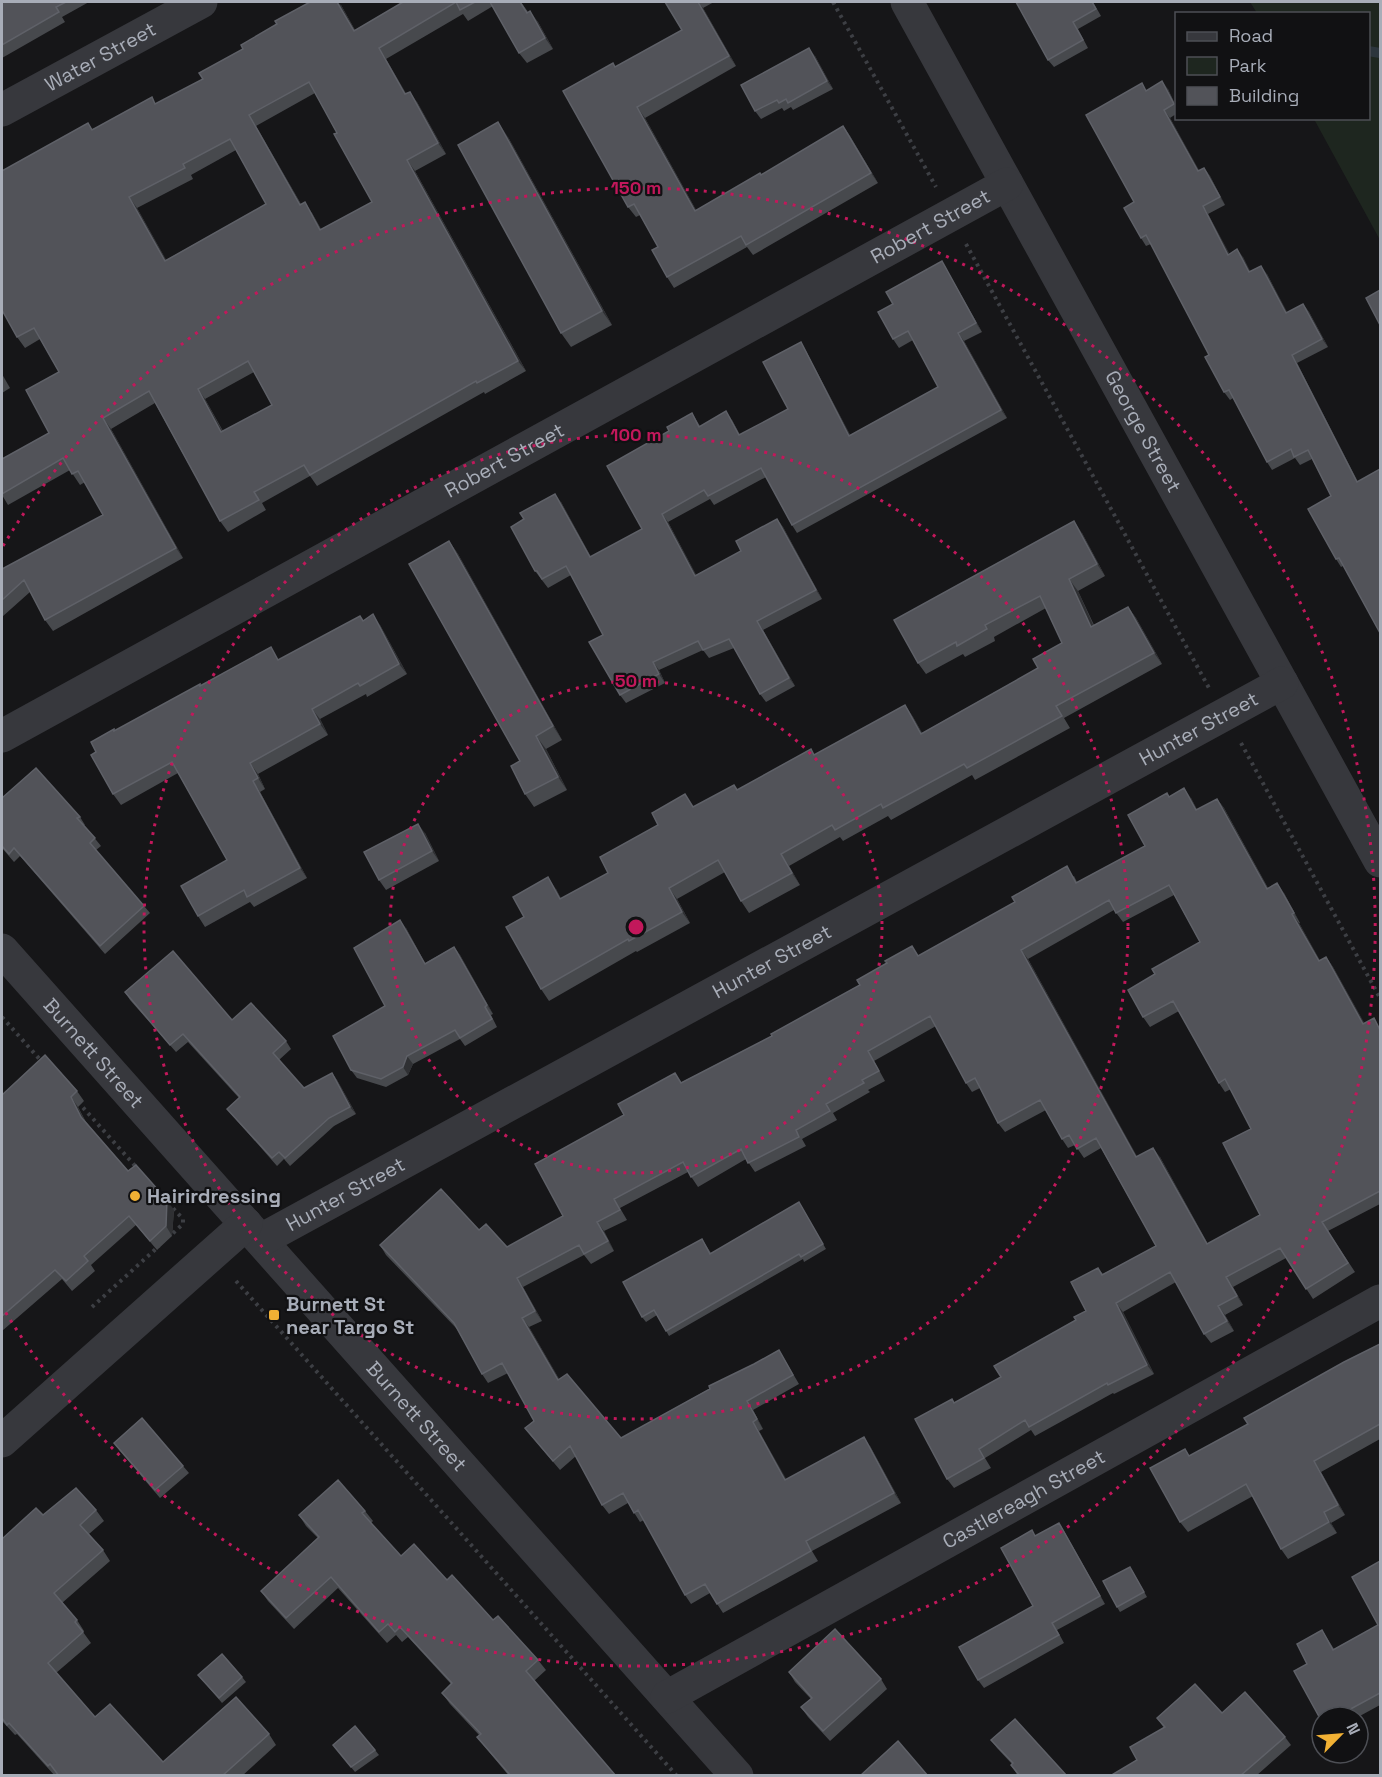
<svg xmlns="http://www.w3.org/2000/svg" width="1382" height="1777" font-family="'Space Grotesk',sans-serif">
<rect width="100%" height="100%" fill="#161618"/>
<!-- green -->
<path fill="#1e261f" d="M 1250,2 L 1380,2 L 1380,240 L 1314,119 L 1368,118 L 1368,14 L 1257,13 Z"/>
<g fill="none" stroke-linecap="round" stroke-linejoin="round">
<!-- stream -->
<path stroke="#2c353c" stroke-width="10" d="M 1368,51 L 1380,53"/>
<!-- path -->
<g stroke="#3d3f44" stroke-width="4" stroke-dasharray="3 4.5" stroke-linecap="butt">
<path d="M 833,2 L 936,187"/>
<path d="M 966,244 L 1209,688"/>
<path d="M 1241,743 L 1380,998"/>
<path d="M 2,1017 L 43,1063"/>
<path d="M 78,1102 L 137,1168"/>
<path d="M 168,1203 L 183,1219 L 183,1224 L 171,1235"/>
<path d="M 236,1281 L 677,1776"/>
<path d="M 92,1307 L 159,1246"/>
</g>
<!-- minor -->
<g stroke="#37383d" stroke-width="33">
<path id="s1" d="M 907,2 L 1380,861"/>
<path id="s2" d="M 2,110 L 201,2"/>
<path id="s3" d="M 2,736 L 1007,184"/>
<path id="s4" d="M 2,950 L 737,1776"/>
<path id="s5" d="M 261,1240 L 1282,683"/>
<path d="M 2,1441 L 246,1224"/>
<path id="s6" d="M 667,1697 L 1380,1301"/>
</g>
</g>
<!-- wall -->
<g fill="#47494d" fill-rule="evenodd">
<path d="M 2,2 L 89,2 L 62,17 L 65,22 L 2,58 Z"/>
<path d="M 403,2 L 521,2 L 528,12 L 538,22 L 553,49 L 527,63 L 519,53 L 493,6 L 468,21 L 463,14 L 386,59 L 406,94 L 417,102 L 446,154 L 415,171 L 526,371 L 485,394 L 484,392 L 317,486 L 310,476 L 262,503 L 266,510 L 228,532 L 220,521 L 155,403 L 111,429 L 183,558 L 53,631 L 45,620 L 30,592 L 2,617 L 2,569 L 103,515 L 85,482 L 80,485 L 70,470 L 8,505 L 2,495 L 2,459 L 49,433 L 59,372 L 40,339 L 25,348 L 17,337 L 3,171 L 88,123 L 92,129 L 156,104 L 341,5 L 355,30 ZM 315,93 L 337,133 L 372,202 L 321,229 L 312,213 L 301,204 L 256,126 ZM 236,150 L 266,204 L 166,260 L 137,208 L 193,179 L 191,175 ZM 254,372 L 272,405 L 223,431 L 205,399 Z"/>
<path d="M 665,2 L 714,2 L 703,8 L 736,66 L 645,118 L 696,210 L 761,175 L 843,126 L 850,136 L 878,183 L 753,255 L 747,247 L 674,288 L 667,277 L 658,247 L 640,215 L 636,217 L 628,207 L 615,67 L 682,30 Z"/>
<path d="M 1016,2 L 1093,2 L 1101,16 L 1078,29 L 1088,48 L 1054,67 L 1048,60 Z"/>
<path d="M 815,56 L 833,89 L 793,110 L 791,107 L 784,111 L 782,108 L 761,119 L 755,111 Z"/>
<path d="M 1168,89 L 1176,106 L 1176,114 L 1170,118 L 1199,171 L 1204,168 L 1210,176 L 1225,205 L 1208,214 L 1229,254 L 1243,257 L 1250,272 L 1267,274 L 1287,313 L 1303,304 L 1309,312 L 1328,347 L 1297,363 L 1358,482 L 1343,566 L 1341,567 L 1336,559 L 1331,496 L 1312,459 L 1300,465 L 1295,458 L 1272,470 L 1267,462 L 1233,398 L 1230,400 L 1224,392 L 1209,355 L 1151,244 L 1146,246 L 1141,238 L 1147,91 Z"/>
<path d="M 508,137 L 612,325 L 571,347 L 561,333 Z"/>
<path d="M 942,261 L 947,270 L 982,332 L 964,341 L 1007,418 L 797,533 L 792,525 L 766,477 L 714,505 L 710,499 L 668,522 L 696,575 L 741,551 L 777,519 L 783,527 L 822,599 L 763,630 L 795,686 L 766,702 L 760,694 L 734,648 L 709,658 L 703,650 L 659,670 L 665,683 L 626,703 L 620,695 L 603,635 L 571,575 L 548,588 L 535,571 L 524,519 L 561,502 L 591,557 L 642,529 L 669,431 L 692,413 L 700,426 L 732,420 L 740,435 L 788,409 L 806,351 L 850,435 L 938,387 L 913,340 L 899,348 L 893,339 L 893,304 Z"/>
<path d="M 2,374 L 10,388 L 2,393 Z"/>
<path d="M 1082,533 L 1105,576 L 1078,591 L 1094,625 L 1128,607 L 1136,618 L 1162,664 L 1064,718 L 1070,728 L 975,780 L 972,775 L 891,820 L 888,816 L 843,841 L 840,837 L 789,866 L 800,885 L 749,913 L 741,901 L 725,872 L 677,899 L 690,923 L 637,952 L 636,951 L 549,1001 L 541,989 L 524,917 L 556,889 L 561,899 L 608,873 L 694,807 L 734,785 L 738,790 L 815,755 L 905,705 L 913,717 L 922,733 L 1038,668 L 1062,643 L 1046,608 L 994,637 L 995,641 L 965,657 L 963,654 L 926,674 L 918,663 Z"/>
<path d="M 449,541 L 458,554 L 562,740 L 546,749 L 567,790 L 534,807 L 525,794 L 520,761 Z"/>
<path d="M 360,616 L 363,620 L 380,625 L 407,674 L 367,697 L 366,694 L 320,719 L 328,735 L 258,774 L 265,789 L 260,792 L 307,878 L 254,907 L 250,902 L 205,927 L 198,916 L 227,860 L 178,773 L 121,805 L 113,794 L 96,752 L 201,686 L 280,659 Z"/>
<path d="M 1169,797 L 1191,798 L 1197,810 L 1217,799 L 1224,808 L 1268,888 L 1284,893 L 1300,923 L 1299,923 L 1320,961 L 1326,957 L 1333,967 L 1364,1023 L 1380,1027 L 1380,1204 L 1328,1231 L 1355,1272 L 1313,1299 L 1286,1258 L 1233,1287 L 1243,1305 L 1225,1315 L 1234,1331 L 1211,1343 L 1204,1334 L 1176,1282 L 1123,1312 L 1154,1374 L 1114,1394 L 1113,1393 L 1035,1436 L 1031,1430 L 985,1458 L 991,1468 L 954,1488 L 947,1479 L 952,1399 L 955,1403 L 1001,1377 L 1076,1320 L 1086,1311 L 1098,1268 L 1103,1274 L 1156,1246 L 1101,1148 L 1084,1158 L 1075,1145 L 1068,1148 L 1062,1139 L 1046,1110 L 1005,1132 L 998,1123 L 980,1088 L 972,1092 L 966,1083 L 936,1026 L 874,1061 L 885,1081 L 868,1090 L 870,1092 L 833,1113 L 837,1120 L 802,1139 L 806,1146 L 755,1172 L 746,1159 L 698,1187 L 688,1172 L 620,1208 L 627,1220 L 604,1231 L 614,1251 L 591,1264 L 584,1255 L 523,1287 L 542,1321 L 529,1327 L 559,1379 L 621,1438 L 779,1350 L 785,1360 L 799,1384 L 753,1410 L 763,1429 L 759,1431 L 786,1480 L 870,1446 L 901,1503 L 812,1551 L 818,1561 L 723,1613 L 710,1593 L 691,1604 L 685,1595 L 644,1520 L 640,1522 L 628,1503 L 609,1514 L 602,1505 L 576,1456 L 560,1470 L 532,1437 L 525,1428 L 534,1421 L 508,1373 L 488,1383 L 482,1374 L 457,1329 L 386,1255 L 380,1245 L 479,1230 L 507,1247 L 563,1216 L 682,1082 L 772,1036 L 919,956 L 1074,876 L 1077,882 L 1145,846 ZM 1174,895 L 1200,942 L 1155,974 L 1143,1017 L 1150,1027 L 1179,1011 L 1219,1083 L 1225,1092 L 1231,1089 L 1251,1129 L 1260,1215 L 1208,1244 L 1160,1157 L 1137,1157 L 1028,959 L 1114,910 L 1123,922 Z"/>
<path d="M 2,798 L 80,817 L 85,825 L 84,825 L 101,846 L 96,850 L 150,913 L 105,954 L 20,856 L 14,862 L 2,848 Z"/>
<path d="M 425,833 L 439,861 L 386,890 L 379,880 Z"/>
<path d="M 406,928 L 425,963 L 454,947 L 460,955 L 493,1014 L 491,1015 L 497,1027 L 465,1046 L 460,1039 L 413,1064 L 408,1075 L 386,1087 L 357,1078 L 351,1070 L 385,1006 Z"/>
<path d="M 125,992 L 232,1020 L 286,1041 L 291,1049 L 279,1060 L 304,1088 L 332,1073 L 337,1080 L 356,1114 L 334,1126 L 290,1166 L 284,1159 L 277,1166 L 233,1116 L 227,1109 L 239,1098 L 188,1042 L 176,1052 L 130,1000 Z"/>
<path d="M 77,1091 L 84,1101 L 78,1107 L 86,1122 L 128,1171 L 174,1210 L 172,1236 L 157,1250 L 136,1225 L 91,1265 L 95,1271 L 72,1291 L 62,1279 L 2,1331 L 2,1095 Z"/>
<path d="M 802,1207 L 826,1249 L 804,1262 L 803,1259 L 669,1336 L 657,1315 L 646,1322 L 642,1317 L 702,1239 L 711,1253 Z"/>
<path d="M 1380,1344 L 1380,1439 L 1321,1472 L 1345,1515 L 1331,1523 L 1337,1533 L 1288,1559 L 1281,1549 L 1253,1496 L 1188,1532 L 1180,1522 L 1190,1456 L 1248,1424 Z"/>
<path d="M 114,1443 L 183,1466 L 189,1473 L 160,1498 L 120,1451 Z"/>
<path d="M 96,1510 L 104,1521 L 89,1534 L 103,1550 L 110,1561 L 62,1603 L 77,1620 L 84,1631 L 83,1632 L 91,1643 L 56,1673 L 95,1717 L 163,1762 L 269,1734 L 276,1745 L 242,1776 L 55,1776 L 17,1734 L 15,1735 L 2,1721 L 2,1539 L 43,1515 Z"/>
<path d="M 365,1511 L 373,1521 L 371,1523 L 401,1556 L 447,1580 L 538,1660 L 546,1670 L 534,1681 L 616,1776 L 509,1776 L 485,1747 L 477,1737 L 479,1735 L 450,1704 L 442,1693 L 451,1684 L 408,1637 L 402,1642 L 396,1635 L 387,1643 L 338,1588 L 294,1629 L 268,1601 L 261,1591 L 318,1538 L 306,1526 L 299,1515 Z"/>
<path d="M 1059,1523 L 1064,1531 L 1105,1604 L 1057,1630 L 1064,1643 L 984,1688 L 978,1680 L 1033,1606 L 1036,1536 Z"/>
<path d="M 1380,1561 L 1380,1705 L 1358,1717 L 1322,1717 L 1322,1630 L 1334,1649 L 1378,1625 Z"/>
<path d="M 1133,1572 L 1147,1597 L 1120,1612 L 1117,1607 Z"/>
<path d="M 789,1672 L 881,1679 L 887,1689 L 830,1741 L 808,1717 L 801,1707 L 811,1699 L 795,1682 Z"/>
<path d="M 198,1675 L 242,1677 L 246,1682 L 222,1703 Z"/>
<path d="M 1222,1713 L 1285,1737 L 1291,1745 L 1256,1776 L 1110,1776 L 1137,1760 L 1164,1728 L 1157,1718 Z"/>
<path d="M 991,1740 L 1067,1776 L 1018,1776 L 1011,1765 L 1012,1764 L 997,1748 Z"/>
<path d="M 333,1745 L 375,1750 L 379,1755 L 355,1772 Z"/>
</g>
<!-- shaded-wall -->
<g fill="#2f3033">
<path d="M 337,2 L 341,5 L 361,41 L 354,31 Z"/>
<path d="M 698,2 L 703,8 L 736,66 L 729,56 Z"/>
<path d="M 530,11 L 538,22 L 553,49 L 545,38 Z"/>
<path d="M 379,48 L 386,59 L 413,105 L 405,94 Z"/>
<path d="M 809,48 L 815,56 L 833,89 L 827,81 Z"/>
<path d="M 1162,81 L 1168,89 L 1176,108 L 1174,104 Z"/>
<path d="M 410,92 L 417,102 L 446,154 L 438,143 Z"/>
<path d="M 637,107 L 645,118 L 702,221 L 695,211 Z"/>
<path d="M 1164,110 L 1170,118 L 1204,179 L 1198,171 Z"/>
<path d="M 249,115 L 256,126 L 307,215 L 300,205 Z"/>
<path d="M 498,122 L 508,137 L 612,325 L 602,311 Z"/>
<path d="M 843,126 L 850,136 L 878,183 L 871,173 Z"/>
<path d="M 407,160 L 415,171 L 526,371 L 518,361 Z"/>
<path d="M 1204,168 L 1210,176 L 1225,205 L 1220,197 Z"/>
<path d="M 129,197 L 137,208 L 173,272 L 165,261 Z"/>
<path d="M 305,202 L 312,213 L 327,241 L 320,230 Z"/>
<path d="M 1203,206 L 1208,214 L 1234,262 L 1228,255 Z"/>
<path d="M 1237,249 L 1243,257 L 1255,280 L 1249,272 Z"/>
<path d="M 942,261 L 947,270 L 982,332 L 976,323 Z"/>
<path d="M 1261,266 L 1267,274 L 1292,321 L 1286,313 Z"/>
<path d="M 1303,304 L 1309,312 L 1328,347 L 1322,339 Z"/>
<path d="M 958,333 L 964,341 L 1007,418 L 1001,410 Z"/>
<path d="M 801,342 L 806,351 L 855,444 L 849,436 Z"/>
<path d="M 1292,355 L 1297,363 L 1362,490 L 1357,482 Z"/>
<path d="M 198,389 L 205,399 L 229,443 L 221,432 Z"/>
<path d="M 726,411 L 732,420 L 745,444 L 739,435 Z"/>
<path d="M 103,418 L 111,429 L 183,558 L 176,548 Z"/>
<path d="M 555,494 L 561,502 L 596,566 L 590,557 Z"/>
<path d="M 662,514 L 668,522 L 701,584 L 695,576 Z"/>
<path d="M 777,519 L 783,527 L 822,599 L 816,590 Z"/>
<path d="M 1074,521 L 1082,533 L 1105,576 L 1097,564 Z"/>
<path d="M 449,541 L 458,554 L 562,740 L 553,726 Z"/>
<path d="M 1069,579 L 1078,591 L 1099,638 L 1091,627 Z"/>
<path d="M 1128,607 L 1136,618 L 1162,664 L 1154,653 Z"/>
<path d="M 373,614 L 380,625 L 407,674 L 399,664 Z"/>
<path d="M 757,621 L 763,630 L 795,686 L 789,678 Z"/>
<path d="M 653,662 L 659,670 L 665,683 L 659,674 Z"/>
<path d="M 905,705 L 913,717 L 929,745 L 921,734 Z"/>
<path d="M 312,709 L 320,719 L 328,735 L 320,724 Z"/>
<path d="M 536,736 L 546,749 L 567,790 L 558,777 Z"/>
<path d="M 250,763 L 258,774 L 265,789 L 258,778 Z"/>
<path d="M 253,781 L 260,792 L 307,878 L 300,868 Z"/>
<path d="M 1184,788 L 1191,798 L 1203,820 L 1196,810 Z"/>
<path d="M 1217,799 L 1224,808 L 1273,898 L 1267,889 Z"/>
<path d="M 418,824 L 425,833 L 439,861 L 432,851 Z"/>
<path d="M 781,854 L 789,866 L 800,885 L 792,873 Z"/>
<path d="M 548,877 L 556,889 L 568,911 L 560,899 Z"/>
<path d="M 1277,883 L 1284,893 L 1300,923 L 1294,913 Z"/>
<path d="M 669,888 L 677,899 L 690,923 L 682,912 Z"/>
<path d="M 1292,914 L 1299,923 L 1326,971 L 1319,961 Z"/>
<path d="M 400,920 L 406,928 L 430,972 L 425,964 Z"/>
<path d="M 454,947 L 460,955 L 493,1014 L 487,1005 Z"/>
<path d="M 1021,950 L 1028,959 L 1143,1167 L 1136,1157 Z"/>
<path d="M 1326,957 L 1333,967 L 1370,1033 L 1363,1024 Z"/>
<path d="M 407,1056 L 413,1064 L 408,1075 L 403,1067 Z"/>
<path d="M 332,1073 L 337,1080 L 356,1114 L 350,1107 Z"/>
<path d="M 71,1097 L 78,1107 L 88,1127 L 81,1117 Z"/>
<path d="M 1153,1148 L 1160,1157 L 1213,1254 L 1207,1244 Z"/>
<path d="M 167,1200 L 174,1210 L 172,1236 L 166,1226 Z"/>
<path d="M 597,1222 L 604,1231 L 614,1251 L 608,1241 Z"/>
<path d="M 1226,1277 L 1233,1287 L 1243,1305 L 1237,1296 Z"/>
<path d="M 517,1278 L 523,1287 L 542,1321 L 535,1311 Z"/>
<path d="M 1116,1303 L 1123,1312 L 1154,1374 L 1147,1365 Z"/>
<path d="M 1218,1306 L 1225,1315 L 1234,1331 L 1227,1321 Z"/>
<path d="M 522,1318 L 529,1327 L 565,1389 L 558,1380 Z"/>
<path d="M 747,1401 L 753,1410 L 763,1429 L 757,1419 Z"/>
<path d="M 753,1422 L 759,1431 L 792,1489 L 785,1480 Z"/>
<path d="M 864,1437 L 870,1446 L 901,1503 L 894,1493 Z"/>
<path d="M 1314,1461 L 1321,1472 L 1345,1515 L 1338,1505 Z"/>
<path d="M 1324,1512 L 1331,1523 L 1337,1533 L 1329,1522 Z"/>
<path d="M 1059,1523 L 1064,1531 L 1105,1604 L 1100,1596 Z"/>
</g>
<!-- building -->
<g fill="#525359" stroke="#5f6168" stroke-width="1.5" fill-rule="evenodd">
<path d="M 2,2 L 66,2 L 56,7 L 59,12 L 2,45 Z"/>
<path d="M 310,2 L 337,2 L 354,31 L 403,2 L 475,2 L 460,10 L 456,2 L 379,48 L 405,94 L 410,92 L 438,143 L 407,160 L 518,361 L 477,383 L 476,381 L 310,475 L 304,465 L 254,492 L 259,500 L 220,521 L 149,391 L 103,418 L 176,548 L 45,620 L 24,580 L 2,600 L 2,569 L 103,515 L 78,471 L 72,474 L 63,458 L 2,494 L 2,459 L 49,433 L 26,390 L 59,372 L 34,328 L 17,337 L 2,310 L 2,170 L 2,171 L 88,123 L 92,130 L 152,97 L 155,104 L 203,79 L 199,73 L 243,49 L 241,45 L 277,24 L 275,21 ZM 309,82 L 337,133 L 334,134 L 372,202 L 320,230 L 305,202 L 300,205 L 249,115 ZM 230,139 L 266,204 L 165,261 L 129,197 L 185,168 L 183,164 ZM 248,361 L 272,405 L 221,432 L 198,389 Z"/>
<path d="M 490,2 L 520,2 L 527,13 L 530,11 L 545,38 L 519,53 Z"/>
<path d="M 665,2 L 698,2 L 729,56 L 637,107 L 695,211 L 760,173 L 761,175 L 843,126 L 871,173 L 746,245 L 741,236 L 667,277 L 652,250 L 658,247 L 634,204 L 628,207 L 563,91 L 613,63 L 615,67 L 682,30 Z"/>
<path d="M 1016,2 L 1092,2 L 1096,9 L 1073,22 L 1083,40 L 1048,60 Z"/>
<path d="M 809,48 L 827,81 L 788,103 L 786,99 L 779,103 L 777,100 L 755,111 L 741,85 Z"/>
<path d="M 1162,81 L 1174,104 L 1164,110 L 1198,171 L 1204,168 L 1220,197 L 1203,206 L 1228,255 L 1237,249 L 1249,272 L 1261,266 L 1286,313 L 1303,304 L 1322,339 L 1292,355 L 1357,482 L 1380,469 L 1380,633 L 1339,558 L 1336,559 L 1308,509 L 1331,496 L 1308,450 L 1294,457 L 1291,449 L 1267,462 L 1229,390 L 1224,392 L 1205,357 L 1209,355 L 1146,235 L 1141,238 L 1124,208 L 1134,202 L 1086,115 L 1142,83 L 1146,91 Z"/>
<path d="M 498,122 L 602,311 L 561,333 L 458,145 Z"/>
<path d="M 942,261 L 976,323 L 958,333 L 1001,410 L 792,525 L 761,468 L 708,496 L 704,490 L 662,514 L 695,576 L 741,551 L 736,541 L 777,519 L 816,590 L 757,621 L 789,678 L 760,694 L 729,639 L 703,650 L 698,641 L 653,662 L 659,674 L 620,695 L 589,642 L 603,635 L 566,566 L 542,579 L 537,571 L 535,571 L 511,527 L 524,519 L 520,513 L 555,494 L 590,557 L 642,529 L 607,466 L 669,431 L 667,427 L 692,413 L 699,427 L 726,411 L 739,435 L 788,409 L 763,362 L 801,342 L 849,436 L 938,387 L 908,331 L 893,339 L 878,312 L 893,304 L 886,292 Z"/>
<path d="M 1380,290 L 1380,325 L 1366,298 Z"/>
<path d="M 1074,521 L 1097,564 L 1069,579 L 1091,627 L 1128,607 L 1154,653 L 1056,706 L 1062,716 L 967,768 L 964,764 L 883,808 L 881,804 L 835,830 L 832,825 L 781,854 L 792,873 L 741,901 L 718,860 L 669,888 L 682,912 L 629,941 L 628,939 L 541,989 L 506,927 L 524,917 L 513,897 L 548,877 L 560,899 L 608,873 L 600,857 L 658,825 L 652,813 L 685,794 L 693,807 L 734,785 L 737,790 L 811,749 L 814,755 L 905,705 L 921,734 L 1038,668 L 1033,659 L 1062,643 L 1040,596 L 985,625 L 987,629 L 957,646 L 956,642 L 918,663 L 894,620 Z"/>
<path d="M 449,541 L 553,726 L 536,736 L 558,777 L 525,794 L 511,766 L 520,761 L 409,564 Z"/>
<path d="M 373,614 L 399,664 L 360,686 L 358,683 L 312,709 L 320,724 L 250,763 L 258,778 L 253,781 L 300,868 L 247,897 L 244,890 L 198,916 L 181,886 L 227,860 L 172,762 L 113,794 L 91,755 L 96,752 L 91,742 L 114,729 L 114,731 L 200,684 L 200,686 L 271,647 L 278,660 L 360,616 L 363,621 Z"/>
<path d="M 36,768 L 80,817 L 77,818 L 95,838 L 90,843 L 144,906 L 100,946 L 14,848 L 9,854 L 2,846 L 2,798 Z"/>
<path d="M 1184,788 L 1196,810 L 1217,799 L 1267,889 L 1277,883 L 1294,913 L 1292,914 L 1319,961 L 1326,957 L 1363,1024 L 1374,1018 L 1380,1030 L 1380,1191 L 1322,1222 L 1348,1263 L 1306,1289 L 1280,1248 L 1226,1277 L 1237,1296 L 1218,1306 L 1227,1321 L 1204,1334 L 1170,1272 L 1116,1303 L 1147,1365 L 1108,1385 L 1107,1383 L 1029,1427 L 1025,1420 L 979,1449 L 984,1458 L 947,1479 L 915,1419 L 952,1399 L 954,1403 L 1001,1377 L 994,1366 L 1076,1320 L 1074,1317 L 1086,1311 L 1071,1282 L 1098,1268 L 1102,1275 L 1156,1246 L 1096,1138 L 1077,1149 L 1069,1135 L 1062,1139 L 1040,1100 L 998,1123 L 975,1078 L 966,1083 L 930,1016 L 868,1051 L 879,1071 L 862,1080 L 864,1083 L 826,1104 L 830,1111 L 796,1130 L 799,1137 L 748,1163 L 741,1149 L 691,1177 L 683,1162 L 614,1199 L 620,1210 L 597,1222 L 608,1241 L 584,1254 L 579,1245 L 517,1278 L 535,1311 L 522,1318 L 558,1380 L 567,1374 L 621,1438 L 710,1389 L 709,1386 L 754,1364 L 779,1350 L 793,1375 L 747,1401 L 757,1419 L 753,1422 L 785,1480 L 864,1437 L 894,1493 L 806,1541 L 811,1551 L 717,1604 L 705,1584 L 685,1595 L 638,1510 L 634,1513 L 623,1493 L 602,1505 L 570,1446 L 553,1461 L 525,1428 L 534,1421 L 502,1363 L 482,1374 L 454,1323 L 380,1245 L 441,1189 L 479,1230 L 486,1224 L 507,1247 L 563,1216 L 535,1164 L 624,1115 L 618,1104 L 675,1073 L 681,1083 L 772,1036 L 771,1034 L 860,985 L 857,980 L 887,963 L 885,961 L 912,946 L 918,956 L 1015,902 L 1012,897 L 1067,866 L 1076,883 L 1145,846 L 1128,815 L 1167,793 L 1169,797 ZM 1169,885 L 1200,942 L 1152,969 L 1155,974 L 1128,990 L 1143,1017 L 1173,1001 L 1219,1083 L 1225,1079 L 1251,1129 L 1223,1143 L 1260,1215 L 1207,1244 L 1153,1148 L 1136,1157 L 1021,950 L 1109,900 L 1116,913 Z"/>
<path d="M 418,824 L 432,851 L 379,880 L 364,852 Z"/>
<path d="M 400,920 L 425,964 L 454,947 L 487,1005 L 485,1007 L 492,1019 L 460,1038 L 455,1030 L 407,1056 L 403,1067 L 381,1079 L 351,1070 L 333,1036 L 385,1006 L 354,948 Z"/>
<path d="M 173,951 L 232,1020 L 251,1003 L 286,1041 L 273,1053 L 304,1088 L 332,1073 L 350,1107 L 329,1118 L 285,1158 L 279,1152 L 272,1158 L 227,1109 L 240,1097 L 183,1034 L 170,1045 L 125,992 Z"/>
<path d="M 45,1055 L 77,1091 L 71,1097 L 81,1117 L 128,1171 L 136,1165 L 167,1200 L 166,1226 L 150,1241 L 129,1216 L 84,1256 L 88,1261 L 66,1281 L 55,1270 L 2,1316 L 2,1095 Z"/>
<path d="M 799,1202 L 823,1244 L 801,1257 L 799,1254 L 666,1331 L 654,1310 L 642,1317 L 623,1282 L 702,1239 L 710,1254 Z"/>
<path d="M 1380,1344 L 1380,1424 L 1314,1461 L 1338,1505 L 1324,1512 L 1329,1522 L 1281,1549 L 1246,1484 L 1180,1522 L 1150,1468 L 1185,1449 L 1189,1456 L 1248,1424 L 1244,1418 L 1344,1362 Z"/>
<path d="M 142,1418 L 183,1466 L 155,1490 L 114,1443 Z"/>
<path d="M 338,1480 L 365,1511 L 362,1513 L 401,1556 L 414,1544 L 447,1580 L 452,1575 L 493,1620 L 498,1616 L 538,1660 L 526,1671 L 616,1776 L 511,1776 L 477,1737 L 481,1734 L 442,1693 L 452,1683 L 400,1627 L 395,1632 L 388,1624 L 379,1632 L 331,1577 L 286,1618 L 261,1591 L 319,1537 L 299,1515 Z"/>
<path d="M 76,1488 L 96,1510 L 80,1525 L 103,1550 L 54,1593 L 77,1620 L 75,1622 L 83,1632 L 48,1663 L 95,1717 L 110,1704 L 163,1762 L 236,1697 L 269,1734 L 222,1776 L 59,1776 L 50,1764 L 48,1766 L 9,1723 L 7,1725 L 2,1718 L 2,1539 L 36,1508 L 43,1515 Z"/>
<path d="M 1059,1523 L 1100,1596 L 1052,1623 L 1059,1635 L 978,1680 L 959,1647 L 1033,1606 L 1001,1548 L 1032,1530 L 1035,1536 Z"/>
<path d="M 1380,1561 L 1380,1693 L 1336,1717 L 1322,1717 L 1322,1722 L 1294,1671 L 1307,1664 L 1297,1644 L 1322,1630 L 1333,1650 L 1378,1625 L 1352,1577 Z"/>
<path d="M 1130,1567 L 1144,1592 L 1117,1607 L 1103,1581 Z"/>
<path d="M 835,1629 L 881,1679 L 823,1731 L 801,1707 L 812,1698 L 789,1672 Z"/>
<path d="M 222,1654 L 242,1677 L 219,1698 L 198,1675 Z"/>
<path d="M 1195,1684 L 1222,1713 L 1245,1692 L 1285,1737 L 1240,1776 L 1110,1776 L 1137,1760 L 1130,1747 L 1165,1727 L 1157,1718 Z"/>
<path d="M 1015,1719 L 1067,1776 L 1020,1776 L 1011,1765 L 1013,1763 L 991,1740 Z"/>
<path d="M 355,1726 L 375,1750 L 351,1767 L 333,1745 Z"/>
<path d="M 898,1741 L 928,1776 L 860,1776 Z"/>
</g>
<!-- distance rings -->
<g fill="none" stroke="#c2185b" stroke-width="3" stroke-dasharray="3 6">
<circle cx="636" cy="927" r="246"/>
<circle cx="636" cy="927" r="492"/>
<path d="M3 546A739 739 0 1 1 3 1308"/>
</g>
<!-- markers -->
<g fill="#f2b134" stroke="#111113" stroke-width="2">
<circle cx="135" cy="1196" r="6"/>
<rect x="268" y="1309" width="12" height="12" rx="3"/>
</g>
<g text-anchor="middle" stroke-width="4.5" stroke-linejoin="round" paint-order="stroke">
<!-- street labels -->
<g font-size="20" fill="#a8adb8" stroke="#111113">
<text dy="7" stroke="none"><textPath href="#s2" startOffset="112">Water Street</textPath></text>
<text dy="7" stroke="none"><textPath href="#s3" startOffset="1059">Robert Street</textPath></text>
<text dy="7" stroke="none"><textPath href="#s1" startOffset="490">George Street</textPath></text>
<text dy="7" stroke="none"><textPath href="#s3" startOffset="573">Robert Street</textPath></text>
<text dy="7" stroke="none"><textPath href="#s5" startOffset="1068">Hunter Street</textPath></text>
<text dy="7" stroke="none"><textPath href="#s5" startOffset="582">Hunter Street</textPath></text>
<text dy="7" stroke="none"><textPath href="#s4" startOffset="138">Burnett Street</textPath></text>
<text dy="7" stroke="none"><textPath href="#s5" startOffset="96">Hunter Street</textPath></text>
<text dy="7" stroke="none"><textPath href="#s4" startOffset="624">Burnett Street</textPath></text>
<text dy="7" stroke="none"><textPath href="#s6" startOffset="408">Castlereagh Street</textPath></text>
</g>
<!-- poi labels -->
<g font-size="20" font-weight="bold" fill="#a8adb8" stroke="#111113" text-anchor="start">
<text x="147" y="1203">Hairirdressing</text>
<text x="286" y="1311">Burnett St<tspan x="286" dy="23">near Targo St</tspan></text>
</g>
</g>
<circle cx="636" cy="927" r="9" fill="#c2185b" stroke="#111113" stroke-width="3"/>
<g font-size="18" text-anchor="middle" font-weight="bold" fill="#c2185b" stroke="#111113" stroke-width="4.5" stroke-linejoin="round" paint-order="stroke">
<text x="636" y="194">150 m</text>
<text x="636" y="441">100 m</text>
<text x="636" y="687">50 m</text>
</g>
<!-- border -->
<rect width="1382" height="1777" fill="none" stroke="#a8adb8" stroke-width="6"/>
<!-- legend -->
<rect x="1175" y="12" width="195" height="108" fill="#111113" stroke="#4d4f55" stroke-width="1.5"/>
<rect x="1187" y="32" width="30" height="9" fill="#37383d" stroke="#4d4f55" stroke-width="1.5"/>
<text x="1229" y="42" font-size="18" fill="#a8adb8">Road</text>
<rect x="1187" y="57" width="30" height="18" fill="#1e261f" stroke="#4d4f55" stroke-width="1.5"/>
<text x="1229" y="72" font-size="18" fill="#a8adb8">Park</text>
<rect x="1187" y="87" width="30" height="18" fill="#525359" stroke="#4d4f55" stroke-width="1.5"/>
<text x="1229" y="102" font-size="18" fill="#a8adb8">Building</text>
<!-- north arrow -->
<g transform="translate(1340 1735) rotate(65)"><circle r="28" fill="#111113" stroke="#4d4f55" stroke-width="1.5"/>
<path d="M0-4.5L10 22L0 15L-10 22Z" fill="#f2b134"/>
<text y="-9" font-size="16" font-weight="bold" text-anchor="middle" fill="#a8adb8">N</text>
</g>
</svg>
